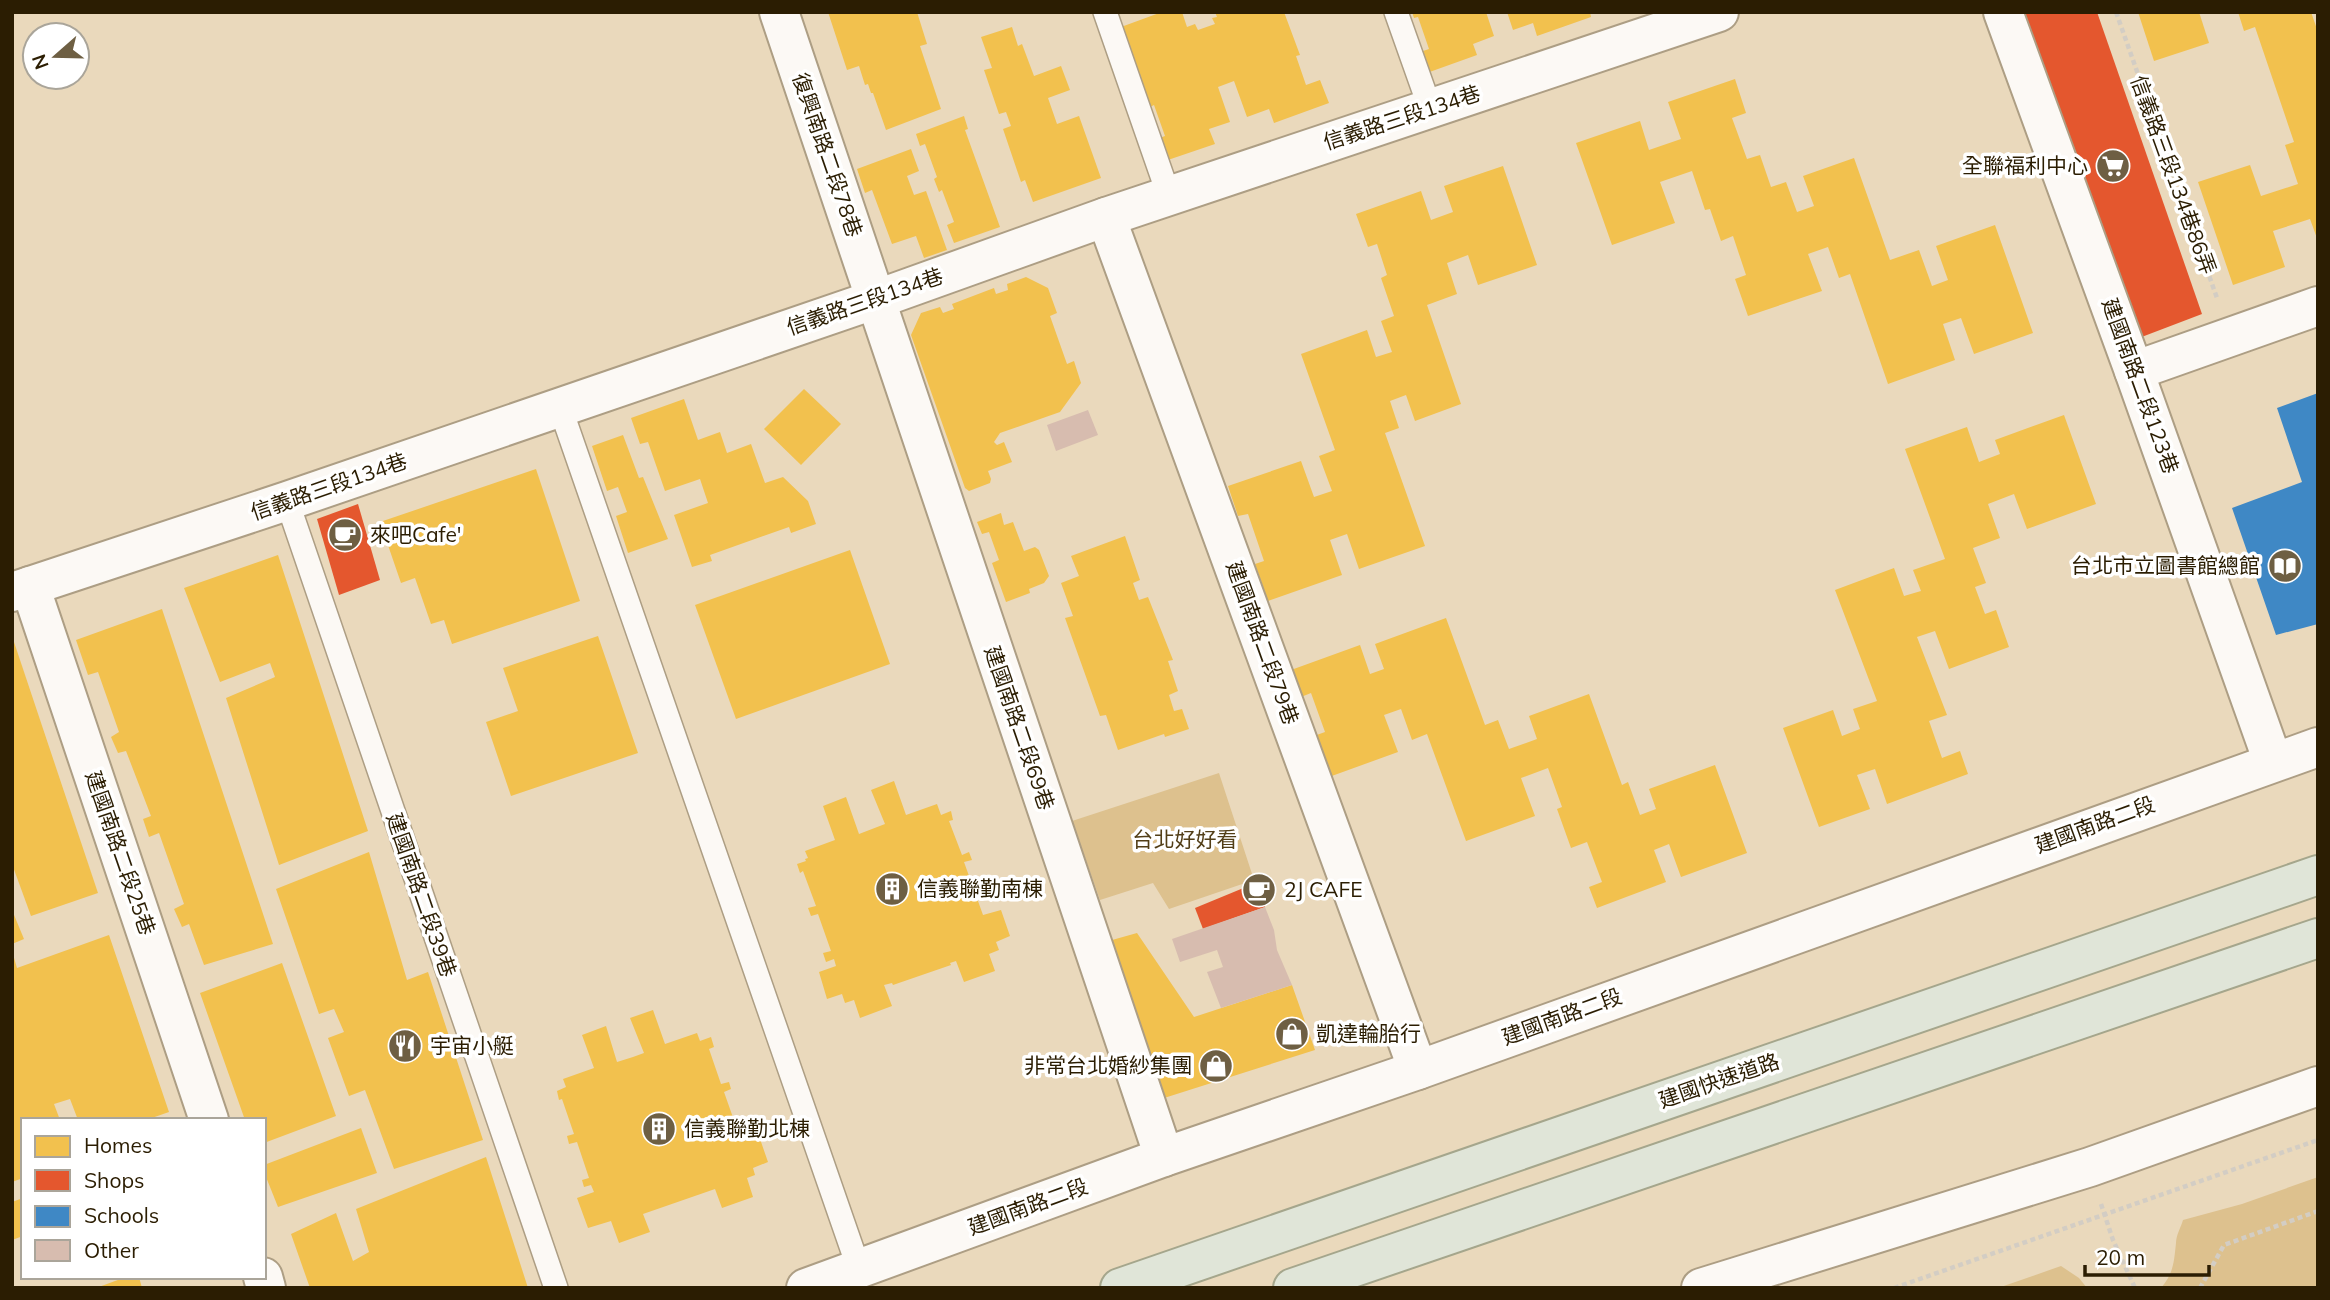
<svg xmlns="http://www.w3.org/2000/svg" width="2330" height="1300" font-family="Mulish,'Noto Sans TC',sans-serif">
<rect width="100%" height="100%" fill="#ead9bc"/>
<!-- green -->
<g fill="#ddc18e">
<path d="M 1219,773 L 1254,880 L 1169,909 L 1153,883 L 1100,900 L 1072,821 Z"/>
<path d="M 2318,1177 L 2318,1288 L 2161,1288 C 2174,1273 2174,1261 2176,1243 C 2176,1235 2181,1227 2183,1220 L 2242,1204 Z"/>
<path d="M 2061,1266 L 2079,1278 L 2087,1288 L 1998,1288 Z"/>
</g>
<!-- homes -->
<g fill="#f2c14e">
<path d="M 828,12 L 917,12 L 927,44 L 920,46 L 941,109 L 886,130 L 873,93 L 871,93 L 868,84 L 865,85 L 859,66 L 847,70 Z"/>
<path d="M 1162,12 L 1182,12 L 1187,27 L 1195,24 L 1198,30 L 1215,24 L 1212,18 L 1217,17 L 1215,12 L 1284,12 L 1300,55 L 1296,56 L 1306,85 L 1320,80 L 1329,103 L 1274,123 L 1269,109 L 1247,117 L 1234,81 L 1218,87 L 1230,122 L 1209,129 L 1215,144 L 1162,162 L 1154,140 L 1165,136 L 1154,105 L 1150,107 L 1121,27 Z"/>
<path d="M 1412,12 L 1486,12 L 1494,36 L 1473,44 L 1477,55 L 1424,74 L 1417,53 L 1429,49 L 1418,17 L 1414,18 Z"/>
<path d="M 1507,12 L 1590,12 L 1591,17 L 1537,36 L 1533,23 L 1513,30 Z"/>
<path d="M 2138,12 L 2199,12 L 2209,43 L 2154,61 Z"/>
<path d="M 2238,12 L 2311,12 L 2318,32 L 2318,241 L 2310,219 L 2273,231 L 2285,267 L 2233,285 L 2198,182 L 2250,165 L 2261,196 L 2298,184 L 2285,145 L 2294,142 L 2255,27 L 2244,31 Z"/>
<path d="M 1012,27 L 1018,46 L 1022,44 L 1034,76 L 1061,66 L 1070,90 L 1048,98 L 1057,124 L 1079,116 L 1101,178 L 1033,202 L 1025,180 L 1021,182 L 1003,129 L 1011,126 L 1006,112 L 999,114 L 984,70 L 992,68 L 981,37 Z"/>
<path d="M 1735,79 L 1746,113 L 1732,118 L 1747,159 L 1760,155 L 1771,187 L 1786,182 L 1797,212 L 1814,206 L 1803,176 L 1854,158 L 1890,260 L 1919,250 L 1932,286 L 1948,280 L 1936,246 L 1995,225 L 2033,333 L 1974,354 L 1961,318 L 1943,324 L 1955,360 L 1888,384 L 1850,274 L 1839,278 L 1828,247 L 1808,254 L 1822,291 L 1748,316 L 1735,279 L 1746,275 L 1733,236 L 1721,241 L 1710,209 L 1705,210 L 1692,171 L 1660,182 L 1675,223 L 1612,245 L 1576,143 L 1640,121 L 1649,150 L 1681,139 L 1668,102 Z"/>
<path d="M 964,116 L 968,129 L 965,130 L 1000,227 L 954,243 L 947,225 L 954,222 L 942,190 L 939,192 L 934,179 L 937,177 L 925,144 L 920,146 L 916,134 Z"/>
<path d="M 911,149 L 919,171 L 907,176 L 914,195 L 926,191 L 947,250 L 924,258 L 916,236 L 892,244 L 872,190 L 865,193 L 857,169 Z"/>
<path d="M 1503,166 L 1537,265 L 1478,285 L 1468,255 L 1447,263 L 1457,294 L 1427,305 L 1461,404 L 1415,421 L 1406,395 L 1390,401 L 1399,428 L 1385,433 L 1425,546 L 1359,569 L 1347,534 L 1330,540 L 1342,575 L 1268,601 L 1255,564 L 1264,561 L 1248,514 L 1238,516 L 1228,486 L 1301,461 L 1314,497 L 1332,491 L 1319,456 L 1335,450 L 1301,354 L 1367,330 L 1376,357 L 1392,352 L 1381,321 L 1394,316 L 1381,278 L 1387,275 L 1377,244 L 1368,247 L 1356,214 L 1421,191 L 1431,220 L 1453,212 L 1444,186 Z"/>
<path d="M 1026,277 L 1048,288 L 1057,313 L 1050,316 L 1067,364 L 1074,361 L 1081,383 L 1060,412 L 1000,433 L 994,442 L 997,445 L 1004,442 L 1012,462 L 988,471 L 991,479 L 990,483 L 969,491 L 965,488 L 911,335 L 921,313 L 940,307 L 943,313 L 954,309 L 952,304 L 994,288 L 996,294 L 1008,290 L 1007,284 Z"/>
<path d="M 804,389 L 841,424 L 801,465 L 764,429 Z"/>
<path d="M 684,399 L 698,440 L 720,432 L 727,453 L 751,444 L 765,483 L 783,477 L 808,501 L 816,524 L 791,533 L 789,527 L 710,555 L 712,561 L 692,567 L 674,515 L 708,503 L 700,479 L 665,491 L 648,442 L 640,444 L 631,418 Z"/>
<path d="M 2064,415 L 2096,504 L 2027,529 L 2014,494 L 1988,504 L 2000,538 L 1973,548 L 1986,583 L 1975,587 L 1985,614 L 1996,610 L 2009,647 L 1949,669 L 1935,631 L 1917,637 L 1947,715 L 1929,721 L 1942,758 L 1960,751 L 1968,774 L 1887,804 L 1875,769 L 1857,775 L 1870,809 L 1819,827 L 1783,728 L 1833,710 L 1842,736 L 1860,729 L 1853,709 L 1877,701 L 1835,590 L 1894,568 L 1904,596 L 1921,591 L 1913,570 L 1945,559 L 1905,449 L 1967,427 L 1979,462 L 2000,454 L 1995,440 Z"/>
<path d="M 623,435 L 639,478 L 643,477 L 668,539 L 628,553 L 616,516 L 627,512 L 618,487 L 607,491 L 592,446 Z"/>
<path d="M 536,469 L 580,601 L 452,644 L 444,620 L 431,624 L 415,578 L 401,583 L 380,522 Z"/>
<path d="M 1001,513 L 1004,525 L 1013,522 L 1024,551 L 1035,547 L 1039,550 L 1049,576 L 1044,583 L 1029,589 L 1030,593 L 1006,602 L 992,563 L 999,560 L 989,532 L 982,534 L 977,522 Z"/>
<path d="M 1125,536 L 1140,580 L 1133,583 L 1139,600 L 1148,597 L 1173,660 L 1168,661 L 1178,691 L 1169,695 L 1174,711 L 1182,709 L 1189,729 L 1165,737 L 1164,734 L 1118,750 L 1106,715 L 1100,716 L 1065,618 L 1073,616 L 1061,583 L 1079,576 L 1071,556 Z"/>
<path d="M 850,550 L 890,664 L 736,719 L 695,605 Z"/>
<path d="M 278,555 L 368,831 L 279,865 L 226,698 L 275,677 L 270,663 L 220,682 L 184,588 Z"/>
<path d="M 162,609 L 273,944 L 204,965 L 189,924 L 182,927 L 174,909 L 184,904 L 159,833 L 149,837 L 143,819 L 151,816 L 126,751 L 118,753 L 111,737 L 119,732 L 98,672 L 88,675 L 76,640 Z"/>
<path d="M 1446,618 L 1485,725 L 1498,720 L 1509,749 L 1537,739 L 1529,716 L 1589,694 L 1622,785 L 1628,782 L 1640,815 L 1656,809 L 1649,789 L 1715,765 L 1747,853 L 1681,877 L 1669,844 L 1654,850 L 1666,882 L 1597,908 L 1589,887 L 1602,882 L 1587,842 L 1571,848 L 1557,809 L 1562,807 L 1548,768 L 1521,778 L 1535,816 L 1466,841 L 1427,734 L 1412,740 L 1401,709 L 1384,715 L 1398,752 L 1329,777 L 1314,736 L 1325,732 L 1311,693 L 1301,697 L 1291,670 L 1360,645 L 1370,674 L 1384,669 L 1375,644 Z"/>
<path d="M 598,636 L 638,753 L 511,796 L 486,722 L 518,711 L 503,668 Z"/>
<path d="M 13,639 L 98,893 L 31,916 L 12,864 Z"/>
<path d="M 894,781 L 906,815 L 937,804 L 941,815 L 951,811 L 953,820 L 949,821 L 962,855 L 969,852 L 972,860 L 964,862 L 983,915 L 1001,910 L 1010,936 L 996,942 L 999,950 L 989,954 L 995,971 L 964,982 L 956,961 L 950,963 L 951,965 L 893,985 L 892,983 L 884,985 L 892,1006 L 860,1018 L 854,1000 L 845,1003 L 842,994 L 827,999 L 819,972 L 836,966 L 834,959 L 826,962 L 823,953 L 831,951 L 818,914 L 811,916 L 808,908 L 816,906 L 803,871 L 800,873 L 797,864 L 806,861 L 805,859 L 808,858 L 805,851 L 835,840 L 823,806 L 846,797 L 859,834 L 885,824 L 871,790 Z"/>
<path d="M 369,852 L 407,980 L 428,972 L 483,1140 L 394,1169 L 365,1090 L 349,1096 L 328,1038 L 344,1032 L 334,1009 L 319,1014 L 276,889 Z"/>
<path d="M 12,910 L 24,939 L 12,944 Z"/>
<path d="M 1137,933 L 1194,1017 L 1292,985 L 1315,1050 L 1161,1099 L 1105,942 Z"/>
<path d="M 109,935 L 169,1112 L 146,1120 L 78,1120 L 70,1099 L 54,1104 L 60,1120 L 23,1120 L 23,1178 L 12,1182 L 12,951 L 17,968 Z"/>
<path d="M 282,963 L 336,1116 L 264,1143 L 264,1120 L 245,1120 L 200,993 Z"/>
<path d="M 653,1010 L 665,1044 L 697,1033 L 700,1041 L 711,1037 L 714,1047 L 709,1049 L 721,1084 L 729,1082 L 731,1089 L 724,1092 L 736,1126 L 744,1123 L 747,1131 L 738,1134 L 741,1142 L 759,1136 L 768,1162 L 753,1168 L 755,1175 L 747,1178 L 753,1197 L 722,1208 L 715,1189 L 643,1214 L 650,1232 L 619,1243 L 611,1221 L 588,1228 L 577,1198 L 594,1192 L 591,1185 L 584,1187 L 582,1180 L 589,1178 L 577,1142 L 569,1144 L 567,1136 L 574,1134 L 562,1099 L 559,1100 L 557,1091 L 566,1087 L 563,1079 L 594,1068 L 582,1035 L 606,1026 L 617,1062 L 633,1057 L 644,1053 L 630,1018 Z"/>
<path d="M 361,1128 L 377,1173 L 278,1207 L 264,1172 L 264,1165 Z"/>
<path d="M 486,1157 L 528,1288 L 310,1288 L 291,1234 L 336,1213 L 353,1261 L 369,1252 L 356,1209 Z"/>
<path d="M 23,1198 L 23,1236 L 12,1240 L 12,1202 Z"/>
<path d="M 126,1277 L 139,1277 L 142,1288 L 96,1288 Z"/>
</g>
<!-- shops -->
<g fill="#e4572e">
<path d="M 2018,12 L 2097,12 L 2202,314 L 2139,338 Z"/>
<path d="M 358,504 L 380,580 L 339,595 L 317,519 Z"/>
<path d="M 1258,882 L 1265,907 L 1203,929 L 1195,908 Z"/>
</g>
<!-- schools -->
<path fill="#3f88c5" d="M 2318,393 L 2318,624 L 2276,635 L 2232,508 L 2302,482 L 2277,408 Z"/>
<!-- building -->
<g fill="#d7bcaf">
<path d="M 1088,410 L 1098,435 L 1056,451 L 1047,425 Z"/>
<path d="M 1265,907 L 1274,930 L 1277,950 L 1292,985 L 1221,1008 L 1207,972 L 1223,967 L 1217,950 L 1180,962 L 1172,939 Z"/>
</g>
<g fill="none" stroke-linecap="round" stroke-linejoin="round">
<!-- service casing -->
<g stroke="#ad9e84" stroke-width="26">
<g id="service">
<path d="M 1105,12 L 1169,196"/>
<path d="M 1396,12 L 1430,108"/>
<path d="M 560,407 L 859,1269"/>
<path d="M 287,501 L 556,1288"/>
</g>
</g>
<!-- minor casing -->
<g stroke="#ad9e84" stroke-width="42">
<g id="minor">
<path d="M 2003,12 L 2134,371 L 2273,762"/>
<path d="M 1106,217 L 1418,1070"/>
<path d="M 2134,371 L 2318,306"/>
<path d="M 30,586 L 209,1120"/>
<path d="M 12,592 L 287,501 L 894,293 L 1106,217 L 1719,12"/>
<path d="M 263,1277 L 266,1288"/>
</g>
</g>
<!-- tertiary casing -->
<g stroke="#ad9e84" stroke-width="42">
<g id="tertiary">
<path d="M 779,12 L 1164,1157"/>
<path d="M 806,1288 L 1164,1157 L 1418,1070 L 2318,747"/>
<path d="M 1701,1288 L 2090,1167 L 2318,1086"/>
</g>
</g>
<!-- trunk casing -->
<g stroke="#a5a68c" stroke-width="42">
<g id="trunk">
<path d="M 1120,1288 L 2318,875"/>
<path d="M 1293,1288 L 2318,938"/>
</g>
</g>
<!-- path -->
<g stroke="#d3cdc4" stroke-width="4.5" stroke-dasharray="5 3.5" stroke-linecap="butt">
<path d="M 2116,12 L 2217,298"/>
<path d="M 2101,1204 L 2113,1240 L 2135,1288"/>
<path d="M 1894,1288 L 2318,1140"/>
<path d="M 2200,1288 L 2224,1245 L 2318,1211"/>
</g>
<!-- service -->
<use href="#service" stroke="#fcf9f5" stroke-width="23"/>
<!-- minor -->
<use href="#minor" stroke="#fcf9f5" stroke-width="38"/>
<!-- tertiary -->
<use href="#tertiary" stroke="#fcf9f5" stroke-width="38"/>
<!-- trunk -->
<use href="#trunk" stroke="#e0e5d8" stroke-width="38"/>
</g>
<!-- icons -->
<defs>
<g id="supermarket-disc" transform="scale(1.75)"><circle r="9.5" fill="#6e5f43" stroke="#fff"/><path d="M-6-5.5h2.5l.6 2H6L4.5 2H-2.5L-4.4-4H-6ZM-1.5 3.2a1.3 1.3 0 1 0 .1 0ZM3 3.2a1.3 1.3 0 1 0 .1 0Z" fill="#fff"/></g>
<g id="cafe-disc" transform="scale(1.75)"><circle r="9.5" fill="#6e5f43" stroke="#fff"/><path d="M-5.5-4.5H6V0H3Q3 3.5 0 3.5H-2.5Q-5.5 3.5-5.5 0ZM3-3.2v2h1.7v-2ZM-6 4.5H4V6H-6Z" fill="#fff"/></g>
<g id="library-disc" transform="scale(1.75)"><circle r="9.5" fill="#6e5f43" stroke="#fff"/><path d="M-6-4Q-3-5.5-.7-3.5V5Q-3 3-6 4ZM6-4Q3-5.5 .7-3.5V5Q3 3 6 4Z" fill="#fff"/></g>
<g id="building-disc" transform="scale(1.75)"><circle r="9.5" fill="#6e5f43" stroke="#fff"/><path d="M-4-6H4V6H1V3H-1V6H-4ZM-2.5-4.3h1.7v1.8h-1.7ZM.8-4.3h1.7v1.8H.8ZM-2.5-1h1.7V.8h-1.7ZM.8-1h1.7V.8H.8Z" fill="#fff"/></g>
<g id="shop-disc" transform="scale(1.75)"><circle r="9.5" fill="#6e5f43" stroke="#fff"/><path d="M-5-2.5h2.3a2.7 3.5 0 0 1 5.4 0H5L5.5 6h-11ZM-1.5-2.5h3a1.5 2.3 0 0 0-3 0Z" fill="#fff"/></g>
<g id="restaurant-disc" transform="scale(1.75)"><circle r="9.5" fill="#6e5f43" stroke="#fff"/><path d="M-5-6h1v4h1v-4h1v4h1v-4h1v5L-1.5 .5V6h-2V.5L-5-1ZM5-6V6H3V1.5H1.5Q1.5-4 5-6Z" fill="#fff"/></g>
</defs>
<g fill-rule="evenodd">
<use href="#supermarket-disc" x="2113" y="166"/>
<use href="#cafe-disc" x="345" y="535"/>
<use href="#library-disc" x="2285" y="566"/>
<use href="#building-disc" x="892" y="889"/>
<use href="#cafe-disc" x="1259" y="890"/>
<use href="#shop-disc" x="1292" y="1034"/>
<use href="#restaurant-disc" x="405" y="1046"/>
<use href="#shop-disc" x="1216" y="1066"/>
<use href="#building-disc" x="659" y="1129"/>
</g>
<g text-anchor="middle" stroke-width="7" stroke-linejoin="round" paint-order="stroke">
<!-- street labels -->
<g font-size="21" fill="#2b1d02" stroke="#fff">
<text transform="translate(1402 118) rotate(-18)" y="7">信義路三段134巷</text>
<text transform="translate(827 155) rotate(71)" y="7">復興南路二段78巷</text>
<text transform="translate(2173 175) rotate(70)" y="7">信義路三段134巷86弄</text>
<text transform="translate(865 302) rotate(-19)" y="7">信義路三段134巷</text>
<text transform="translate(2140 386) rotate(70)" y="7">建國南路二段123巷</text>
<text transform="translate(329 487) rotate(-19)" y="7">信義路三段134巷</text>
<text transform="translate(1262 643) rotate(70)" y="7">建國南路二段79巷</text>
<text transform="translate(1019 728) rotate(71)" y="7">建國南路二段69巷</text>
<text transform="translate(2095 825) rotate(-20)" y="7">建國南路二段</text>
<text transform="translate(120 853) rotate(71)" y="7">建國南路二段25巷</text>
<text transform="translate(421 895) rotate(71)" y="7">建國南路二段39巷</text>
<text transform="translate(1562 1017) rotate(-20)" y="7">建國南路二段</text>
<text transform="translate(1719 1081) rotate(-19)" y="7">建國快速道路</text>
<text transform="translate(1028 1207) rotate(-20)" y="7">建國南路二段</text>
</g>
<!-- poi labels -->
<g font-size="21" fill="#2b1d02" stroke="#fff" text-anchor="start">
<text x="2088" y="173" text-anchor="end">全聯福利中心</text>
<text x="370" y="542">來吧Cafe'</text>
<text x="2260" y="573" text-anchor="end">台北市立圖書館總館</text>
<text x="917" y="896">信義聯勤南棟</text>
<text x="1284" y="897">2J CAFE</text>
<text x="1316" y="1041">凱達輪胎行</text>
<text x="430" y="1053">宇宙小艇</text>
<text x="1192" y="1073" text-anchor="end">非常台北婚紗集團</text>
<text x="684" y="1136">信義聯勤北棟</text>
</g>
<!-- park labels -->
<g font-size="21" fill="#523e17" stroke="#fff">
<text x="1185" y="847">台北好好看</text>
</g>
</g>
<!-- border -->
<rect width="2330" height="1300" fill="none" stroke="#2b1d02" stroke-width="28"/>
<!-- legend -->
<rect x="21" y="1118" width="245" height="161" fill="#ffffff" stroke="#aaa59a" stroke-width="2"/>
<rect x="35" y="1136" width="35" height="21" fill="#f2c14e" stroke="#aaa59a" stroke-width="2"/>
<text x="84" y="1153" font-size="21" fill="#2b1d02">Homes</text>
<rect x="35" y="1170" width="35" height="21" fill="#e4572e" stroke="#aaa59a" stroke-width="2"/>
<text x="84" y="1188" font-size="21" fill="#2b1d02">Shops</text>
<rect x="35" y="1206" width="35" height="21" fill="#3f88c5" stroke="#aaa59a" stroke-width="2"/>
<text x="84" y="1223" font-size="21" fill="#2b1d02">Schools</text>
<rect x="35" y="1240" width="35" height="21" fill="#d7bcaf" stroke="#aaa59a" stroke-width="2"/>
<text x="84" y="1258" font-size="21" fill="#2b1d02">Other</text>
<!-- north arrow -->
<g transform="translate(56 56) rotate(250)"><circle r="33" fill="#ffffff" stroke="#aaa59a" stroke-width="2"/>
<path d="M0-5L12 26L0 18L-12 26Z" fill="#6e5f43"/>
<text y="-10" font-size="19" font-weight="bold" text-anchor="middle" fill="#2b1d02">N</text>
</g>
<!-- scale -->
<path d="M2085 1265v10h124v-10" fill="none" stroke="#2b1d02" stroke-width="3.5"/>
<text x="2096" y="1265" font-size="21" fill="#2b1d02" stroke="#ffffff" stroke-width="5" paint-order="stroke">20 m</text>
</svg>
